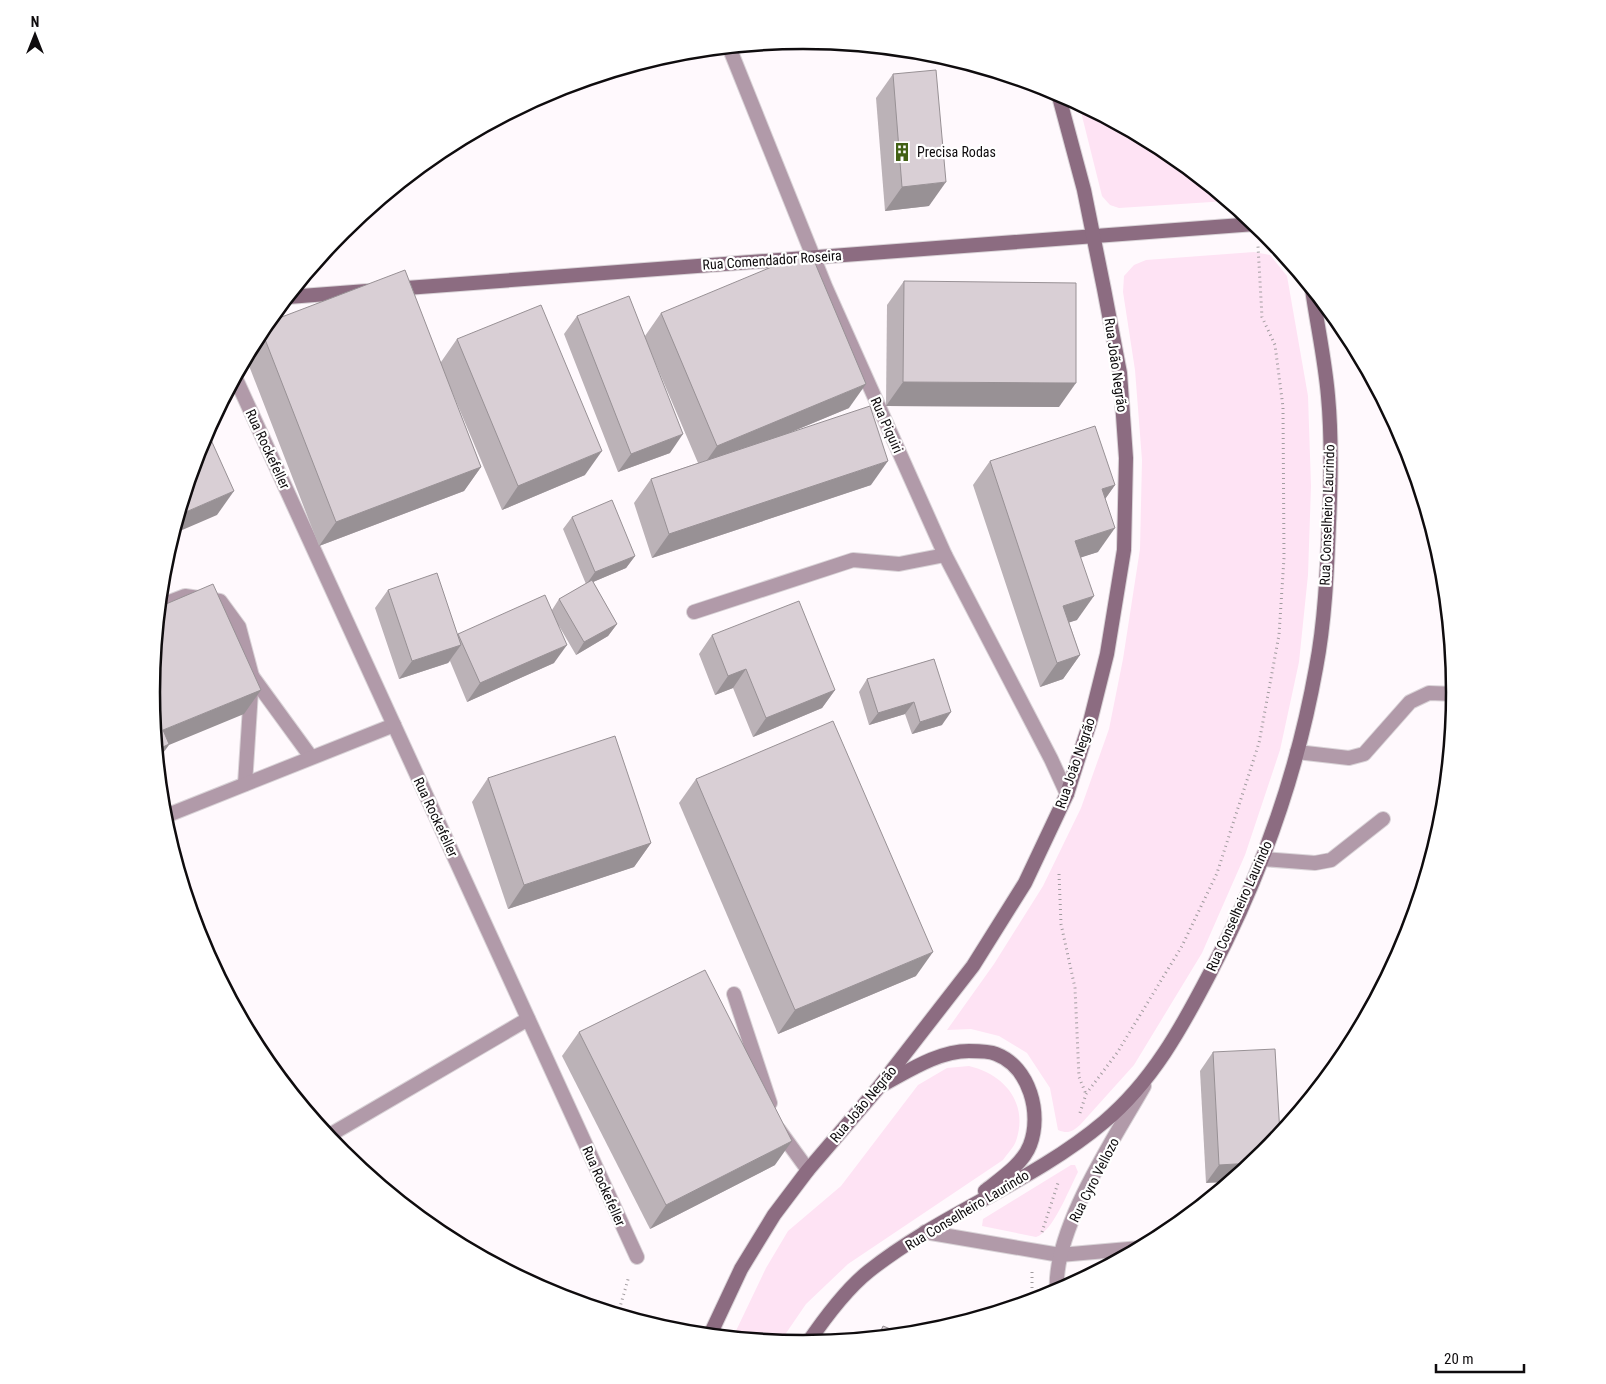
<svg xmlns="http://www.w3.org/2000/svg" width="1606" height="1384" font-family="'Roboto Condensed',sans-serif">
<rect width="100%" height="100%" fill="#fff9fd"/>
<!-- green -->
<g fill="#fee3f4">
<path d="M 1079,104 L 1165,150 L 1227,201 L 1119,208 L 1110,205 L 1102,196 Z"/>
<path d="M 1254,252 L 1270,255 L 1287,276 L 1308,396 L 1311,486 L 1308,575 L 1299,662 L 1280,750 L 1245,855 L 1202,953 L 1134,1065 L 1080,1125 C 1072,1132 1068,1134 1058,1130 L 1050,1088 L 1027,1053 L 999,1036 L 971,1029 L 947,1030 L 994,964 L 1043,886 L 1081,808 L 1109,729 L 1123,659 L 1140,549 L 1142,460 L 1135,370 L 1123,292 L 1124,276 L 1134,265 L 1146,260 Z"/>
<path d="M 969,1066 C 1004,1074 1029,1103 1016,1141 C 1014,1147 1007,1154 1003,1160 L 848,1264 L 806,1304 L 780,1342 L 733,1337 L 766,1268 L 788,1231 L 841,1186 L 918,1085 L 947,1068 Z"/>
<path d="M 1071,1165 L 1075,1165 L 1078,1172 C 1069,1189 1053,1232 1036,1237 L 982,1226 L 983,1219 Z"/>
</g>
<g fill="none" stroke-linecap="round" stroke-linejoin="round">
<!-- service casing -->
<g stroke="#d9d3d7" stroke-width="16">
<g id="service">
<path d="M 159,606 L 185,596 L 220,601 L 239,627 L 252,676 L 245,784"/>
<path d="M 694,612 L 853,560 L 899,564 L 945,555"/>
<path d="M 252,676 L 311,757"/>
<path d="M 1297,752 L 1349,758 L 1364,754 L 1410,702 L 1429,693 L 1455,694"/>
<path d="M 163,817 L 394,725"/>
<path d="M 1262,859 L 1315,863 L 1331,860 L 1383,819"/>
<path d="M 734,994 L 770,1103"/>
<path d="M 779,1130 L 808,1170"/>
<path d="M 328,1136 L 528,1019"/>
</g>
</g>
<!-- minor casing -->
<g stroke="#d9d3d7" stroke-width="16">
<g id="minor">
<path d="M 729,47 L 825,286 L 945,555 L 1051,759 L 1067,794"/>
<path d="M 235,377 L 637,1257"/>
<path d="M 925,1232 L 1060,1255 L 1140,1248"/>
</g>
</g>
<!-- tertiary casing -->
<g stroke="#d9d3d7" stroke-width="16">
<path id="tertiary" d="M 1057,1292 C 1052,1231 1114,1139 1144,1086"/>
</g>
<!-- secondary casing -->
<g stroke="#d9d3d7" stroke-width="16">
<g id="secondary">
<path d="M 393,289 L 1255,224"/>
<path d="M 288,297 L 367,291"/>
<path d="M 884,1084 C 910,1070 939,1051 969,1051 C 977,1051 989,1051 996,1054 C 1030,1067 1042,1114 1030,1145 C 1023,1164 1000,1179 985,1191"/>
<path d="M 710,1335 L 741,1269 L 774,1215 L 808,1170 L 879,1087 L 973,966 L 1025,883 L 1067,794 L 1090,722 L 1107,654 L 1124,550 L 1126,458 L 1120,373 L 1104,289 L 1084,190 L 1058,93"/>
<path d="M 807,1344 C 824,1319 845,1290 869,1271 C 942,1213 1033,1182 1104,1122 C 1152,1082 1182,1027 1210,973 C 1260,878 1297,774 1316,668 C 1325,621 1327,571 1329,523 C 1331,481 1332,438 1328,396 C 1325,360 1317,324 1312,289"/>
</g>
</g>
<!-- path -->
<g stroke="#a09b9e" stroke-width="3" stroke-dasharray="1 4" stroke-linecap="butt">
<path d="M 1059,874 L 1061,924 L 1075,988 L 1079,1077 L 1086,1094"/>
<path d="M 1080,1113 L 1086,1094 L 1117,1053 L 1182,946 L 1217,873 L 1259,743 L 1279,635 L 1284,558 L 1283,407 L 1275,345 L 1262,317 L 1258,246"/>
<path d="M 1042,1232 L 1058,1183"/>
<path d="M 1032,1272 L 1032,1301"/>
<path d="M 618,1314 L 629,1276"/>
</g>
<!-- service -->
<use href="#service" stroke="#b19aa9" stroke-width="14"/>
<!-- minor -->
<use href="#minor" stroke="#b19aa9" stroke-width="14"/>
<!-- tertiary -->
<use href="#tertiary" stroke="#b19aa9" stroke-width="14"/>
<!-- secondary -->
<use href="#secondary" stroke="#8c6c81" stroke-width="14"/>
</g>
<!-- wall -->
<g fill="#bbb2b7">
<path d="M 893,74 L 929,206 L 885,211 L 876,98 Z"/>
<path d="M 904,281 L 1059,407 L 886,406 L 887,305 Z"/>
<path d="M 661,313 L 849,408 L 791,432 L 871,485 L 652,558 L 634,503 L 651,479 L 698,463 L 649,348 L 670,453 L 618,472 L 564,334 L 577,316 L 645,336 Z"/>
<path d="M 261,330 L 441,362 L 457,339 L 585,475 L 502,510 L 450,387 L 481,467 L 464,491 L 319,546 L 246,358 Z"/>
<path d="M 990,461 L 1115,485 L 1105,499 L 1098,552 L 1081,557 L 1077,620 L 1069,622 L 1080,655 L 1063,679 L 1040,687 L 973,485 Z"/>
<path d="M 572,517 L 635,556 L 626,568 L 593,582 L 617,624 L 608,636 L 576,655 L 559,626 L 554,663 L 467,702 L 450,661 L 448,663 L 399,679 L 375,608 L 388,590 L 457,635 L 458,634 L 552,610 L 559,599 L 586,584 L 563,529 Z"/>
<path d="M 712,635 L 835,690 L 822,708 L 753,737 L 733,688 L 715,695 L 699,654 Z"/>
<path d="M 934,659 L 942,725 L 912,734 L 905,714 L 869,725 L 859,692 L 867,679 Z"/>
<path d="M 488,778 L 651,843 L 634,867 L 508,909 L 472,802 Z"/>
<path d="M 696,779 L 916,976 L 778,1034 L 679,803 Z"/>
<path d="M 579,1032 L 775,1165 L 650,1229 L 562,1056 Z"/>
<path d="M 1213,1052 L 1280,1134 L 1206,1183 L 1200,1071 Z"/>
<path d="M 883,1326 L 879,1337 L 875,1337 Z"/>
</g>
<!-- shaded-wall -->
<g fill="#989195">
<path d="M 946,182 L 929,206 L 885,211 L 902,187 Z"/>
<path d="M 903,382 L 1076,383 L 1059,407 L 886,406 Z"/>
<path d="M 866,384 L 849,408 L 700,470 L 717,446 Z"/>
<path d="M 683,434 L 670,453 L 618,472 L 631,454 Z"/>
<path d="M 602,451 L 585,475 L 502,510 L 518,486 Z"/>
<path d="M 888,461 L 871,485 L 652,558 L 669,534 Z"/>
<path d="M 481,467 L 464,491 L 319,546 L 336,522 Z"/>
<path d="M 1115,485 L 1098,509 L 1102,489 Z"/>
<path d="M 234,491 L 217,515 L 173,534 L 179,515 Z"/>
<path d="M 1115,528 L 1098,552 L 1058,565 L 1075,541 Z"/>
<path d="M 635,556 L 626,568 L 586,585 L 595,572 Z"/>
<path d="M 1094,596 L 1077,620 L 1046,630 L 1063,606 Z"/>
<path d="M 617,624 L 608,636 L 576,655 L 584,642 Z"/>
<path d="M 461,645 L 448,663 L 399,679 L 412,661 Z"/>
<path d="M 567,645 L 554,663 L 467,702 L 480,683 Z"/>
<path d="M 1080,655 L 1063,679 L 1040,687 L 1057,663 Z"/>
<path d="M 746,669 L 733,688 L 715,695 L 728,676 Z"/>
<path d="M 261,690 L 244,714 L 169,745 L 158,760 L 157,750 L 163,730 Z"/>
<path d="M 835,690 L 822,708 L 753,737 L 766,718 Z"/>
<path d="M 914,702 L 905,714 L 869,725 L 878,713 Z"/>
<path d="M 951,712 L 942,725 L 912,734 L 920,722 Z"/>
<path d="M 651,843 L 634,867 L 508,909 L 524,885 Z"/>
<path d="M 933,952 L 916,976 L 778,1034 L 795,1010 Z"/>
<path d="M 792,1141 L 775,1165 L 650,1229 L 666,1205 Z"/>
<path d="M 1252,1163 L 1229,1182 L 1206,1183 L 1219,1165 Z"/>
</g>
<!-- building -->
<g fill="#d9cfd5" stroke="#989195">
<path d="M 936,70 L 946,182 L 902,187 L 893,74 Z"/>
<path d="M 810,251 L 866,384 L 717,446 L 661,313 Z"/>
<path d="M 405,270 L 481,467 L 336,522 L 261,329 L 266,323 Z"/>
<path d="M 904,281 L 1076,283 L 1076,383 L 903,382 Z"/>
<path d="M 629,296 L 683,434 L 631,454 L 577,316 Z"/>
<path d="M 541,305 L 602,451 L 518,486 L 457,339 Z"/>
<path d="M 870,406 L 888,461 L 669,534 L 651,479 Z"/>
<path d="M 1095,426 L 1115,485 L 1102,489 L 1115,528 L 1075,541 L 1094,596 L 1063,606 L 1080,655 L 1057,663 L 990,461 Z"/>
<path d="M 207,431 L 234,491 L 179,515 L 201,442 Z"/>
<path d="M 612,500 L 635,556 L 595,572 L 572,517 Z"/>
<path d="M 437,573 L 461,645 L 412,661 L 388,590 Z"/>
<path d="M 592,580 L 617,624 L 584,642 L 559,599 Z"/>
<path d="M 213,584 L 261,690 L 163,730 L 169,744 L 157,750 L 151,692 L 159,607 Z"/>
<path d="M 545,595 L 567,645 L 480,683 L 458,634 Z"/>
<path d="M 799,601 L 835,690 L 766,718 L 746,669 L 728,676 L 712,635 Z"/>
<path d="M 934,659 L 951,712 L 920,722 L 914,702 L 878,713 L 867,679 Z"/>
<path d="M 833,721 L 933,952 L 795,1010 L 696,779 Z"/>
<path d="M 615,736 L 651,843 L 524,885 L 488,778 Z"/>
<path d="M 705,970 L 792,1141 L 666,1205 L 579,1032 Z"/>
<path d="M 1275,1049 L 1280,1134 L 1264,1153 L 1252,1163 L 1219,1165 L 1213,1052 Z"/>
<path d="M 883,1326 L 903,1334 L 879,1337 Z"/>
</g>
<!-- icons -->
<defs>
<g id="building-bare" transform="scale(1.5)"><path d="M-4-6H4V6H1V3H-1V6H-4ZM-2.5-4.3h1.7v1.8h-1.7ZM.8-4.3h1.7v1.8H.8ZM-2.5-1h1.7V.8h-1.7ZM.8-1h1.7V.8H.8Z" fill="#426115" stroke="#fff" stroke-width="2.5" paint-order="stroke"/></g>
</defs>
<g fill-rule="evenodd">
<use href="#building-bare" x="902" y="152"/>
</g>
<g text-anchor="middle" stroke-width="4.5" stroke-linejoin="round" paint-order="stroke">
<!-- poi labels -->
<g font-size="14" fill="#0f0c0e" stroke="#fff" text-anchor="start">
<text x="917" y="157">Precisa Rodas</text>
</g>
<!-- street labels -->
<g font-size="14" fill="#0f0c0e" stroke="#fff">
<text transform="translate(772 260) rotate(-4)" y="5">Rua Comendador Roseira</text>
<text transform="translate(1116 365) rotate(82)" y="5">Rua João Negrão</text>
<text transform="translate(887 425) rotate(66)" y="5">Rua Piquiri</text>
<text transform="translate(268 449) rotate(65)" y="5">Rua Rockefeller</text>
<text transform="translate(1327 515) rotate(-88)" y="5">Rua Conselheiro Laurindo</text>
<text transform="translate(1075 763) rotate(-71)" y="5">Rua João Negrão</text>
<text transform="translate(436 817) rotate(65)" y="5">Rua Rockefeller</text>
<text transform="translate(1239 906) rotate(-66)" y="5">Rua Conselheiro Laurindo</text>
<text transform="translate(863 1104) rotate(-50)" y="5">Rua João Negrão</text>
<text transform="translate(1094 1180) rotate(-63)" y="5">Rua Cyro Vellozo</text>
<text transform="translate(604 1186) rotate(66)" y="5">Rua Rockefeller</text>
<text transform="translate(967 1210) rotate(-31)" y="5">Rua Conselheiro Laurindo</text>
</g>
</g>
<!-- crop -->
<path d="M0 0H1606V1384H0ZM160 692a643 643 0 1 1 1286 0a643 643 0 1 1-1286 0Z" fill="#fff" fill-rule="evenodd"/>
<path fill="none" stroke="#0f0c0e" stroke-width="2.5" d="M160 692a643 643 0 1 1 1286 0a643 643 0 1 1-1286 0Z"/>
<!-- north arrow -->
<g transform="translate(35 35)" stroke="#ffffff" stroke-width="4" paint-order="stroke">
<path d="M0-4L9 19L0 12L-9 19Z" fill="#0f0c0e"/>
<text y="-8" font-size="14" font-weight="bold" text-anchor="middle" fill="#0f0c0e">N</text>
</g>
<!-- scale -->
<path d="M1436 1364v8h88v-8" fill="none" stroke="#0f0c0e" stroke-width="2.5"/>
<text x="1444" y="1364" font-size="15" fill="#0f0c0e" stroke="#ffffff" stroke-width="4" paint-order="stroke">20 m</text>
</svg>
